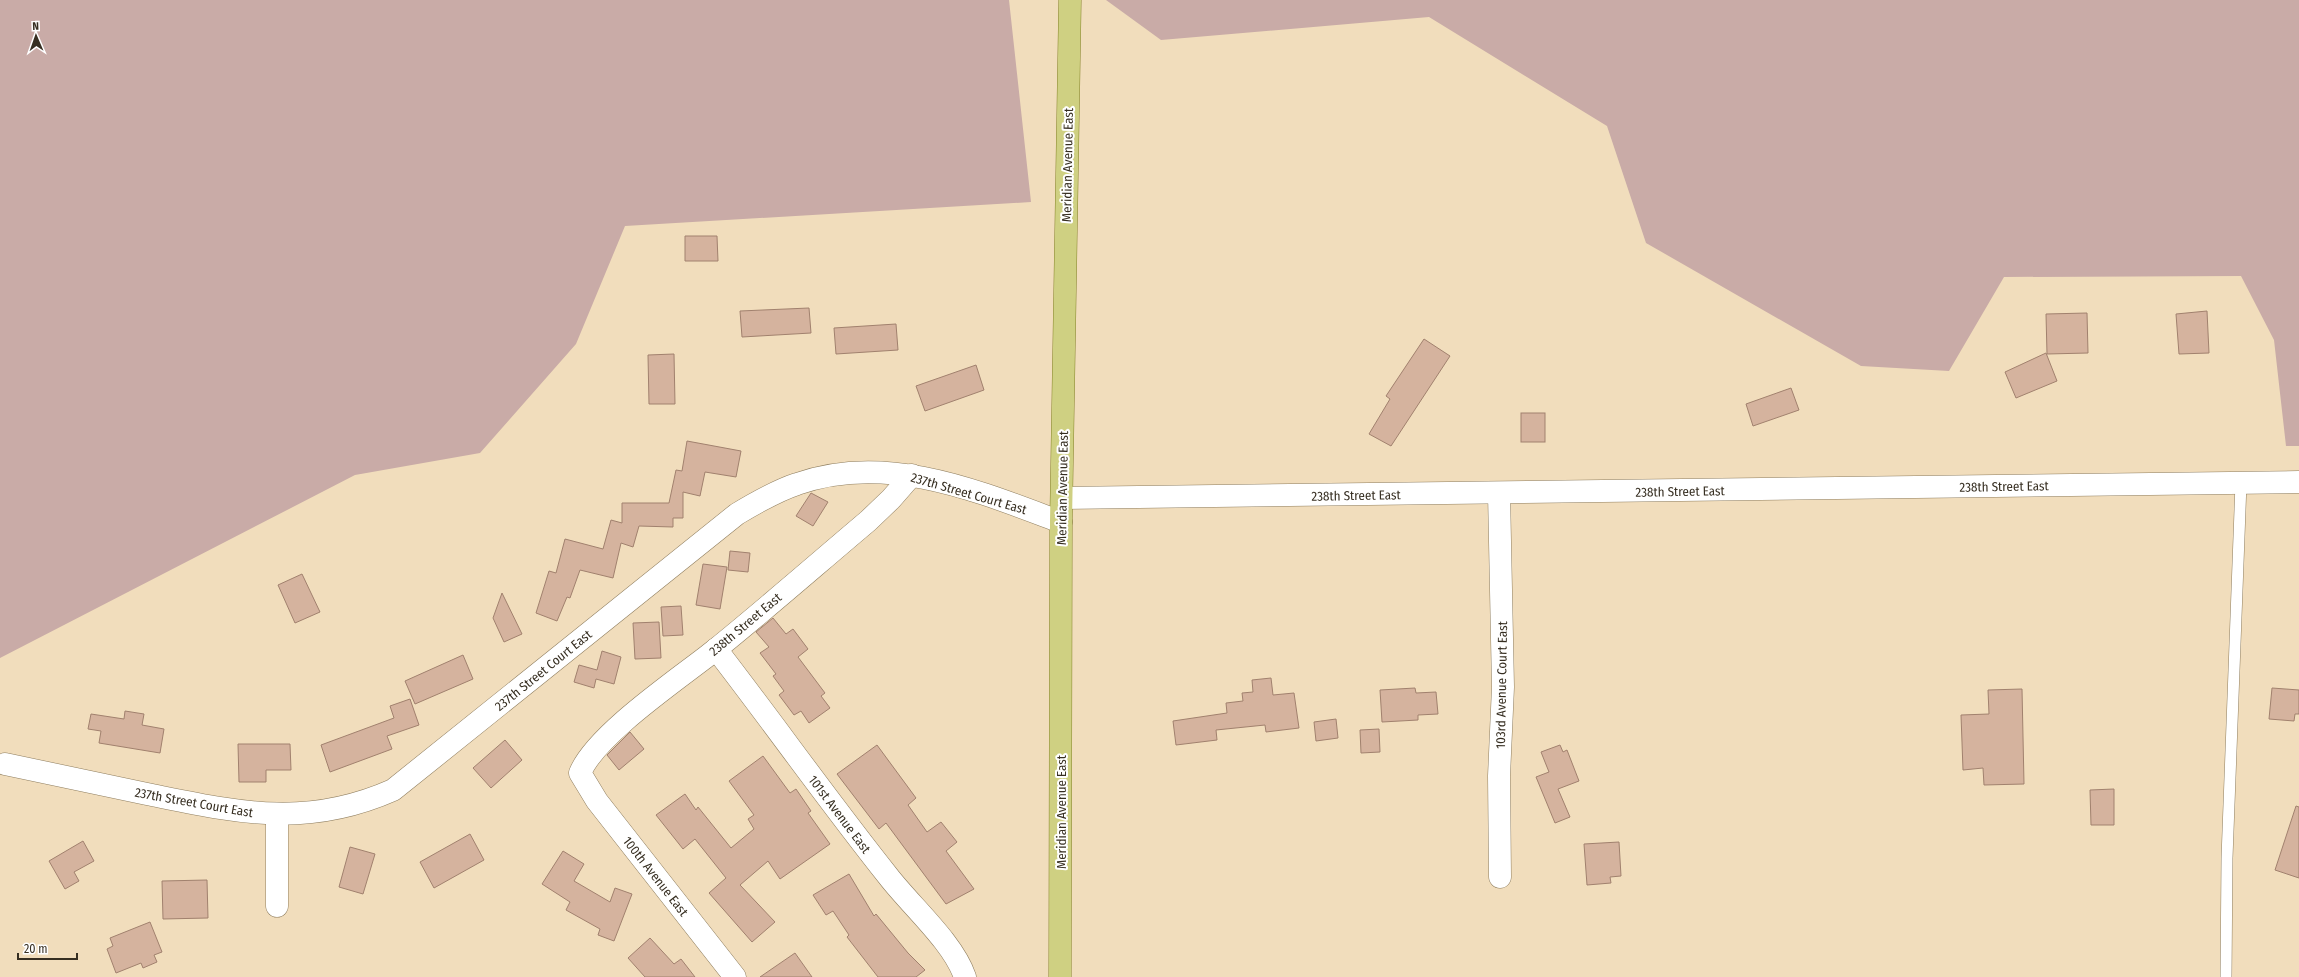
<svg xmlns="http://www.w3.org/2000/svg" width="2299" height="977" font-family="'Fira Sans Condensed',sans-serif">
<rect width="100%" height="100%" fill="#f1ddbc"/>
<!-- green -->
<g fill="#c9aba7">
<path d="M 0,0 L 1009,0 L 1031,202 L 625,226 L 576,344 L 480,453 L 355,475 L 0,658 Z"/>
<path d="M 1106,0 L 2299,0 L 2299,446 L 2286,446 L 2274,340 L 2241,276 L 2004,277 L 1949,371 L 1861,366 L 1646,243 L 1607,126 L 1429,17 L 1161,40 Z"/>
</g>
<!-- building -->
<g fill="#d5b39e" stroke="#a1816e">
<path d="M 685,236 L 717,236 L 718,261 L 685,261 Z"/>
<path d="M 809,308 L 811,333 L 742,337 L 740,311 Z"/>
<path d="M 2207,311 L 2209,353 L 2179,354 L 2176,314 Z"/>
<path d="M 2087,313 L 2088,353 L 2047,354 L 2046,314 Z"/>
<path d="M 896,324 L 898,350 L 836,354 L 834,328 Z"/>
<path d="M 1424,339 L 1450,356 L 1391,446 L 1369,434 L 1390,399 L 1386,396 Z"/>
<path d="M 2046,353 L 2057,381 L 2016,398 L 2005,372 Z"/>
<path d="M 674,354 L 675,404 L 649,404 L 648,355 Z"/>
<path d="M 976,365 L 984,390 L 925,411 L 916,386 Z"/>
<path d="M 1791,388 L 1799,410 L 1753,426 L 1746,404 Z"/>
<rect x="1521" y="413" width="24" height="29"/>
<path d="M 687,441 L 741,451 L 736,477 L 705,472 L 700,496 L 683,492 L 683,518 L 673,518 L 673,527 L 639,526 L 633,547 L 621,543 L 613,578 L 580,570 L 570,598 L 567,597 L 557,621 L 536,613 L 549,571 L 556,573 L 565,539 L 603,549 L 611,520 L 622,523 L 622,503 L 669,503 L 676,470 L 682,471 Z"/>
<path d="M 811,493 L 828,502 L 813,526 L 796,516 Z"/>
<path d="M 730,551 L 750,553 L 748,572 L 728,570 Z"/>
<path d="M 703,564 L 727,567 L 720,609 L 696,605 Z"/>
<path d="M 302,574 L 320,612 L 295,623 L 278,585 Z"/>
<path d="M 502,593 L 522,634 L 504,642 L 493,618 Z"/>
<path d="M 681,606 L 683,635 L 663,636 L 661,607 Z"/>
<path d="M 773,618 L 786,634 L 793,629 L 808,649 L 798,657 L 825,693 L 821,696 L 830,708 L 809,723 L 801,711 L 794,715 L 779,695 L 784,691 L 773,676 L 776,674 L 760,653 L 769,647 L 756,632 Z"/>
<path d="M 659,622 L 661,658 L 635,659 L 633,623 Z"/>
<path d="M 602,651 L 621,657 L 614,684 L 596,679 L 594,688 L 574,682 L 579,665 L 597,670 Z"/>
<path d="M 463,655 L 473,679 L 415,704 L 405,681 Z"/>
<path d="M 1271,678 L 1273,695 L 1294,693 L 1299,728 L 1266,732 L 1265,725 L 1216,730 L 1217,740 L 1176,745 L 1173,721 L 1227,713 L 1226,703 L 1243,701 L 1242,693 L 1253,692 L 1252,680 Z"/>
<path d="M 1415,688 L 1416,693 L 1436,692 L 1438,714 L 1418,715 L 1418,720 L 1382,722 L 1380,690 Z"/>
<path d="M 2272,688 L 2299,690 L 2299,714 L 2295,714 L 2294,721 L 2269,719 Z"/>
<path d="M 2022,689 L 2024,784 L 1984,785 L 1983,768 L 1963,770 L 1961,715 L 1989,714 L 1988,690 Z"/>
<path d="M 410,699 L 419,725 L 387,736 L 392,749 L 330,772 L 321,745 L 394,718 L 390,706 Z"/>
<path d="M 125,711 L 144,714 L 142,725 L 164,729 L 160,753 L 99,743 L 101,731 L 88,729 L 91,714 L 124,719 Z"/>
<path d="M 1336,719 L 1338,738 L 1316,741 L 1314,722 Z"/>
<path d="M 1379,729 L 1380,752 L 1361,753 L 1360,730 Z"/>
<path d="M 630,732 L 644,749 L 619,770 L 607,755 Z"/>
<path d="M 505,740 L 522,760 L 491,788 L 473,768 Z"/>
<path d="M 238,744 L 290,744 L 291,770 L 266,770 L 266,782 L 239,782 Z"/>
<path d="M 877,745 L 916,798 L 908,805 L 927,832 L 941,822 L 957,842 L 946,851 L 974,889 L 946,904 L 886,823 L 879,829 L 837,774 Z"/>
<path d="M 1560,745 L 1563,752 L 1567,750 L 1579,781 L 1558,789 L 1570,817 L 1555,823 L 1536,777 L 1549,772 L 1541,752 Z"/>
<path d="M 763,756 L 790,793 L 796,789 L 811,811 L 808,813 L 830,844 L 780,879 L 768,861 L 740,885 L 775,922 L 752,942 L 709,893 L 726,878 L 695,839 L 683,849 L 656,815 L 685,794 L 696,810 L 698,807 L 731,848 L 754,829 L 748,819 L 754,815 L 729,781 Z"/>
<path d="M 2114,789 L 2114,825 L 2091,825 L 2090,790 Z"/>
<path d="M 2296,806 L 2299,807 L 2299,878 L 2275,870 Z"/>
<path d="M 470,834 L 484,860 L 434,888 L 420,862 Z"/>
<path d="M 83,841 L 94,861 L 74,872 L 79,881 L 65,889 L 49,861 Z"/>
<path d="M 1619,842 L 1621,876 L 1610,877 L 1611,883 L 1587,885 L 1584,844 Z"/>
<path d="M 350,847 L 375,854 L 363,894 L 339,887 Z"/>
<path d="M 563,851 L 584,864 L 574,881 L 610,902 L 615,888 L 632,894 L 614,941 L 598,935 L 600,929 L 566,910 L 570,902 L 542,884 Z"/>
<path d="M 849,874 L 874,916 L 876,914 L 908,953 L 925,970 L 916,977 L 878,977 L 847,937 L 849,935 L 833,911 L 826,915 L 813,895 Z"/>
<path d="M 207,880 L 208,918 L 163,919 L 162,881 Z"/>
<path d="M 150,922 L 162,952 L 154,955 L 157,962 L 143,968 L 141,963 L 116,973 L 107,949 L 113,946 L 110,938 Z"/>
<path d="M 650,938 L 674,964 L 681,959 L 695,977 L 645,977 L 628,958 Z"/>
<path d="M 795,953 L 812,977 L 760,977 Z"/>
</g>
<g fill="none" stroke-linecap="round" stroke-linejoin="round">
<!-- lane casing -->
<g stroke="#8f7e5f" stroke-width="12">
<path id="lane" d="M 2226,977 L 2227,858 L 2241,483"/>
</g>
<!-- street casing -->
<g stroke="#8f7e5f" stroke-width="23">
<g id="street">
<path d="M 1499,493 L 1503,687 L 1499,776 L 1500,877"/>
<path d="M 1062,498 L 2299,482"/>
<path d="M 716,649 C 774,724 829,802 888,876 C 911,906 953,942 965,977"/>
<path d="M 5,764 C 52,774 100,784 147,794 C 237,812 305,829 393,790 L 737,514 C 757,502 776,491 797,484 C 886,452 978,491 1061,522"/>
<path d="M 277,906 L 277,815"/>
<path d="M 735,977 L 597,801 L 580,773 C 596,734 680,678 715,650 C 767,608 817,564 868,521 L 891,499 L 912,475"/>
</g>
</g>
<!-- primary casing -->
<g stroke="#858229" stroke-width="23">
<path id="primary" d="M 1060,977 L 1061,522 L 1070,0"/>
</g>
<!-- lane -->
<use href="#lane" stroke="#fff" stroke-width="11"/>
<!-- street -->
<use href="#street" stroke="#fff" stroke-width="22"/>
<!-- primary -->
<use href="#primary" stroke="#cfd082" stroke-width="22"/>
</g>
<g text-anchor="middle" stroke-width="4" stroke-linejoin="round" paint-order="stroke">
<!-- street labels -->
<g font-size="13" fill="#362e21" stroke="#fff">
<text transform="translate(1067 165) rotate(-89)" y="5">Meridian Avenue East</text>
<text transform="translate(2004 486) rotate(-1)" y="5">238th Street East</text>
<text transform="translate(1062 488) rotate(-89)" y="5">Meridian Avenue East</text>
<text transform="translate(1680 491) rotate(-1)" y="5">238th Street East</text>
<text transform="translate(969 493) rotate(16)" y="5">237th Street Court East</text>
<text transform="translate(1356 495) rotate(-1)" y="5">238th Street East</text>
<text transform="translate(745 624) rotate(-40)" y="5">238th Street East</text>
<text transform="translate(543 670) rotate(-39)" y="5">237th Street Court East</text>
<text transform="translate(1501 685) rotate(-89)" y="5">103rd Avenue Court East</text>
<text transform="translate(194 802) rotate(10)" y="5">237th Street Court East</text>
<text transform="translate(1061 812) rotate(-90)" y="5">Meridian Avenue East</text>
<text transform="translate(840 814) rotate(53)" y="5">101st Avenue East</text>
<text transform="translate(656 876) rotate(52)" y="5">100th Avenue East</text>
</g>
</g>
<!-- north arrow -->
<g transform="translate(36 36) rotate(358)" stroke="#ffffff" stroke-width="3" paint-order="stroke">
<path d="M0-3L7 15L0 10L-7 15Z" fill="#362e21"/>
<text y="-6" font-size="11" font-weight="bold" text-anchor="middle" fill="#362e21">N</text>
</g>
<!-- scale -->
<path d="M18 953v6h59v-6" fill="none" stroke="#362e21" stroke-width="2"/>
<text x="24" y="953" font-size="12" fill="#362e21" stroke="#ffffff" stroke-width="3" paint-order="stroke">20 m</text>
</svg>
